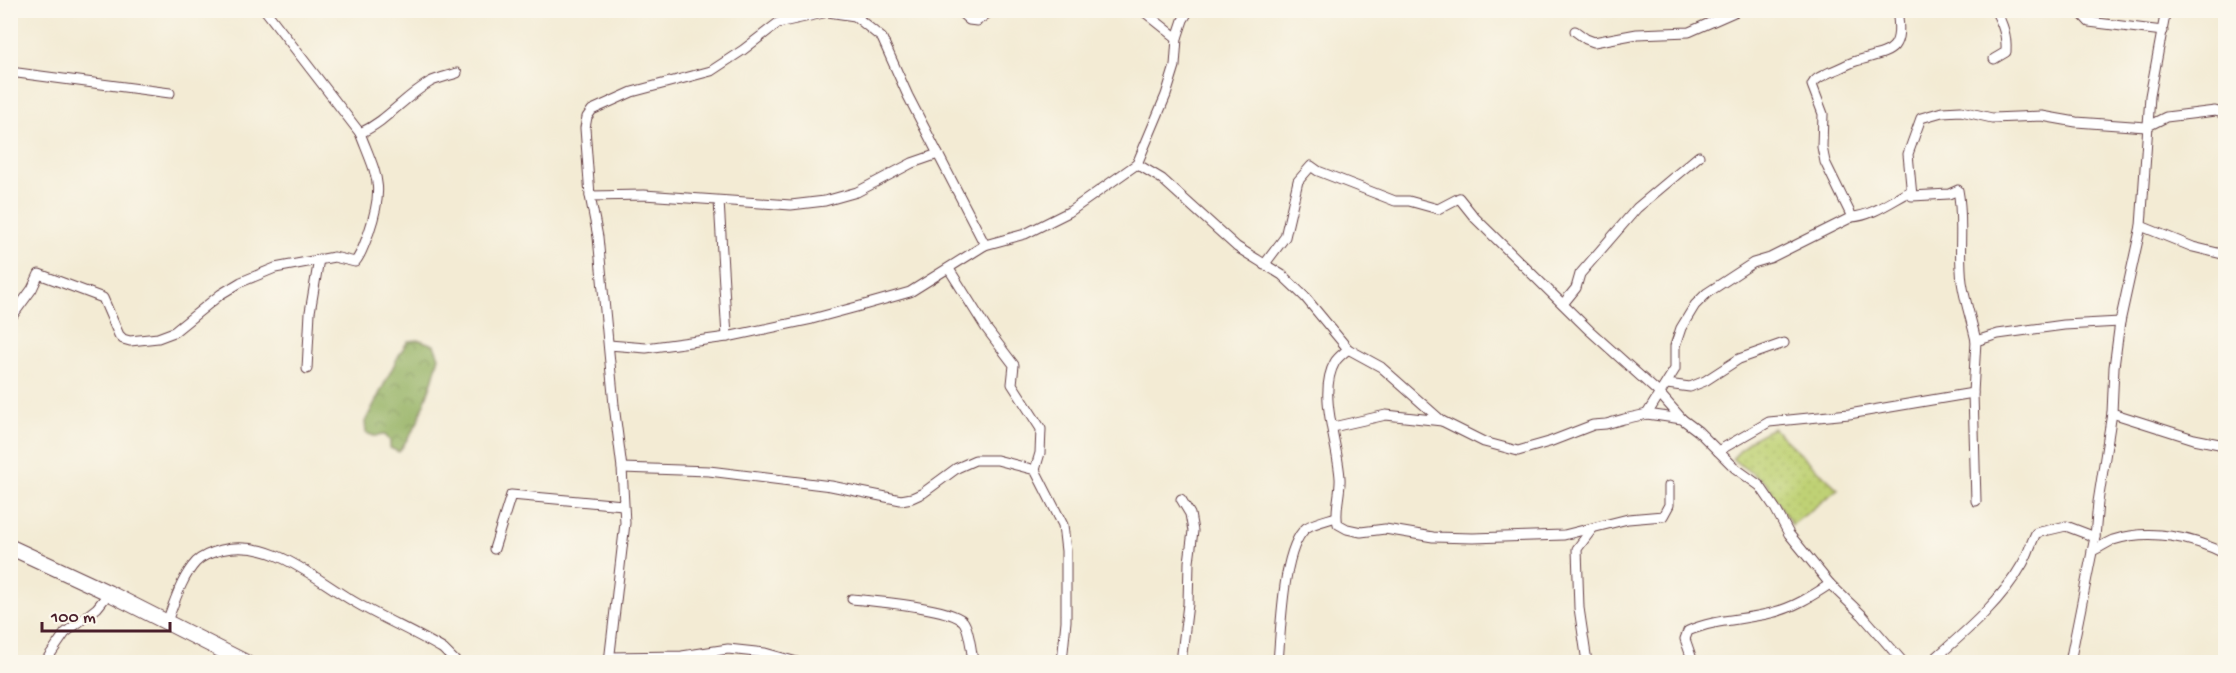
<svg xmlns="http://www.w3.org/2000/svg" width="2236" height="673" font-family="'Gochi Hand',sans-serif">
<defs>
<pattern id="forest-crowns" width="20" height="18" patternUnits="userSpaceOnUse" patternTransform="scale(1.5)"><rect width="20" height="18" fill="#97b366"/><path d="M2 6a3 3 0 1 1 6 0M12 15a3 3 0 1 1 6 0" fill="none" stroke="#7d9154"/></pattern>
<pattern id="park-dots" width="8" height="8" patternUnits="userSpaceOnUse" patternTransform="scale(1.5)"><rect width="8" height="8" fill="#bfd175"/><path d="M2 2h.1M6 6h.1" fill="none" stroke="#a6b365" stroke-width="1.8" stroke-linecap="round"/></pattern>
</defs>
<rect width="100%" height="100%" fill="#fbf7ec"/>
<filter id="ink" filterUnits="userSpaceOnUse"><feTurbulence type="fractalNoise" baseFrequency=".0167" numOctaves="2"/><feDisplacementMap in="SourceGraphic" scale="12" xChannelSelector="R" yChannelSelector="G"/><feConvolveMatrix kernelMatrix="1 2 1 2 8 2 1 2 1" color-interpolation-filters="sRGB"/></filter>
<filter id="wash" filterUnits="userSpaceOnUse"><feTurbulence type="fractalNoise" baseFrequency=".008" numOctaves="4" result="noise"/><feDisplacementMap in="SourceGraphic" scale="24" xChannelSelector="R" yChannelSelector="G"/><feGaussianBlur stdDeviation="1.35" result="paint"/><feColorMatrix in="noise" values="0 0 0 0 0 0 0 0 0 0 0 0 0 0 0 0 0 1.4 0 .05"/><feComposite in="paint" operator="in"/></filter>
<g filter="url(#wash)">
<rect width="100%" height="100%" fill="#f3ebd4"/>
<!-- forest -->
<path fill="url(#forest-crowns)" stroke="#706948" stroke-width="1.5" d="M 420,340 L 434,345 L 439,357 L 433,379 L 417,424 L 399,452 L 390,448 L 390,441 L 385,435 L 374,436 L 366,433 L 365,422 L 399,355 L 408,341 Z"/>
<!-- park -->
<path fill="url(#park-dots)" stroke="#847850" stroke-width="1.5" d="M 1773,428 L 1838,489 L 1792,525 L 1767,484 L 1732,459 L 1750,440 Z"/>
</g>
<g filter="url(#ink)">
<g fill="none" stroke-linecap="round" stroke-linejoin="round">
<!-- minor casing -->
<g stroke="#633e44" stroke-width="11">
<g id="minor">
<path d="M 265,10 L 360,133 C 387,121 404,97 430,82 C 438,78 448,76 457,73"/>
<path d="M 958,10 L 969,20 L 977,21 L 992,10"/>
<path d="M 1142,10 L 1177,38"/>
<path d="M 2078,10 L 2089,22 L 2163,31"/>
<path d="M 855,16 L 868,10"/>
<path d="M 1575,31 L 1586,39 L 1594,42 L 1637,34 L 1689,32 L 1739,10"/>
<path d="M 1994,59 L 2006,52 C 2007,36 2003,24 1995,10"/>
<path d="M 10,72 L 170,93"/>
<path d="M 1137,164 L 1162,179 L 1237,247 L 1282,275 L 1305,297 L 1348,349 C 1344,353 1338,357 1335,362 C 1317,393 1338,443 1340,478 C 1341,492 1334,512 1338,524 L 1347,529 L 1361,532 L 1385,529 L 1433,537 L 1473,538 L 1564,535 L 1628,519 L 1663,516 L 1669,505 L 1669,486"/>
<path d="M 590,196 L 644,195 L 791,205 L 825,201 L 857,192 L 912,163 L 938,154"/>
<path d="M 719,201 L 727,337"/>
<path d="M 1852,217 L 1825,162 L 1822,147 L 1823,114 L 1812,85 C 1816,77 1823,76 1830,72 C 1839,69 1847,64 1856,61 C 1891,51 1904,53 1897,10"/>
<path d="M 2141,226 L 2193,247 L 2226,255"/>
<path d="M 1264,265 L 1285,237 L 1298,181 L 1311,166 L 1318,171 L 1395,201 L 1409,201 L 1438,209 L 1459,198 L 1475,218 L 1589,330 L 1659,393 L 1682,419"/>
<path d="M 949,269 L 986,328 L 1014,365 L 1012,384 L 1041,429 L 1040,453 L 1035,470"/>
<path d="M 1563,304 L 1576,288 L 1580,274 L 1637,208 L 1699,156"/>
<path d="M 10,319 L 32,289 L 39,274 L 103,298 L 119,335 L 123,339 L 130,341 L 158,338 L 174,332 L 221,294 L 241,282 L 275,268 L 334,257 L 355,262 C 362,254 365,242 369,232 C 385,185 377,177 360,133"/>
<path d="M 1976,341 C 1972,322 1965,302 1962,282 C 1958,251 1964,220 1958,190 L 1949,194 L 1912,196 L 1908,154 L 1921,118 L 1942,112 L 1961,111 L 1992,118 L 2042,116 L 2076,122 L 2146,127 L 2166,117 L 2215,111 L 2226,114"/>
<path d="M 609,345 L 646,348 L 727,337 L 812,319 L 864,305 L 910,292 L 985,245 L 1025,234 L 1069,212 L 1137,164 L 1166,95 L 1175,66 L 1177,38 L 1183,20 L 1189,10"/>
<path d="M 1348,349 L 1381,367 L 1442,421 L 1484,442 L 1518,451 L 1549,442 L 1593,425 L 1606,424 L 1624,419 L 1647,414 L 1682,419 L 1698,431 L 1735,468 L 1760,486 L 1775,508 L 1789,534 L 1830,584 L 1862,615 L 1903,662"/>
<path d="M 307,369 L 310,312 L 319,259"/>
<path d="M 1667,384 L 1690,387 L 1705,381 L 1739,359 L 1784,343"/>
<path d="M 2112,413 L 2194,439 L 2219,444 L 2226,449"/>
<path d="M 1647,414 L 1675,369 L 1675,346 L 1681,328 L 1695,305 L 1707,293 L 1753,263 L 1770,258 L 1852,217 C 1872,216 1893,200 1911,191"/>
<path d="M 1333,427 L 1386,415 L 1442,421"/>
<path d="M 1718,451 L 1769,422 L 1849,414 L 1973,393"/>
<path d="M 622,468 L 709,471 L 831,486 L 901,500 L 912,498 L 923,493 L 957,468 L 975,460 L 997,460 L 1035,470 L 1063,525 L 1066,551 L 1066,621 L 1062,662"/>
<path d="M 1181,499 L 1190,514 L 1193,531 L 1189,562 L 1188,604 L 1181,662"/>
<path d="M 1976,501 L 1973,393 L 1976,341 L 1998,334 L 2064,325 L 2120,322"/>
<path d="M 494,549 L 511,495 L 623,505"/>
<path d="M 2092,551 C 2099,548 2106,543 2113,540 C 2150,528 2192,537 2226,554"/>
<path d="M 852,599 C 873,601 948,607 963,621 C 969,628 972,654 973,662"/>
<path d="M 166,624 C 174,604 181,578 196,562 C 202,556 213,552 221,550 C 273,537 316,581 358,604 C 386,620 416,633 443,649 L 456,662"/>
<path d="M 610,657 L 682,656 L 728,649 L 765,653 L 797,662"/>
<path d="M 45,662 L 65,633 L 97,608 L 109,593"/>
<path d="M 609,662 L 625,523 L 622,468 L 614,405 L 598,237 L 590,196 L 585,128 L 587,117 L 592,110 L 632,92 L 711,71 L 743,50 L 778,23 L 828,12 L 855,16 L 882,38 L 908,96 L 985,245"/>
<path d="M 1278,662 C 1281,632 1282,548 1306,528 C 1313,523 1327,520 1336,517"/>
<path d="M 1587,662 L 1579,608 L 1577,549 L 1592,529"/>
<path d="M 1693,662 L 1685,639 L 1688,631 C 1715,619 1744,620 1771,613 C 1793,608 1812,596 1830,584"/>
<path d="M 1931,662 C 1964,633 2001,602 2023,563 C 2028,554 2031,543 2036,533 L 2066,526 L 2095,537"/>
<path d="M 2070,662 L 2095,537 L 2098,502 L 2112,413 L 2114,367 L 2120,322 L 2141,226 L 2150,96 L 2166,10"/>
<path d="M 2225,662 L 2226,662"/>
</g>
</g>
<!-- primary casing -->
<g stroke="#633e44" stroke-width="17">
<path id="primary" d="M 10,547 L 109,593 L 245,662"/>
</g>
<!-- minor -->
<use href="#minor" stroke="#fff" stroke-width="9"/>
<!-- primary -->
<use href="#primary" stroke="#fff" stroke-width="15"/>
</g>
</g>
<!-- margin -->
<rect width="2236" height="673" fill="none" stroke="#fbf7ec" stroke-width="36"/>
<!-- scale -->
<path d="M42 622v9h128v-9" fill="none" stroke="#4a1f2b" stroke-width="3"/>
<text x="51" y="622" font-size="18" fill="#4a1f2b" stroke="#fbf7ec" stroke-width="4.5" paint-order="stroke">100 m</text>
</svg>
